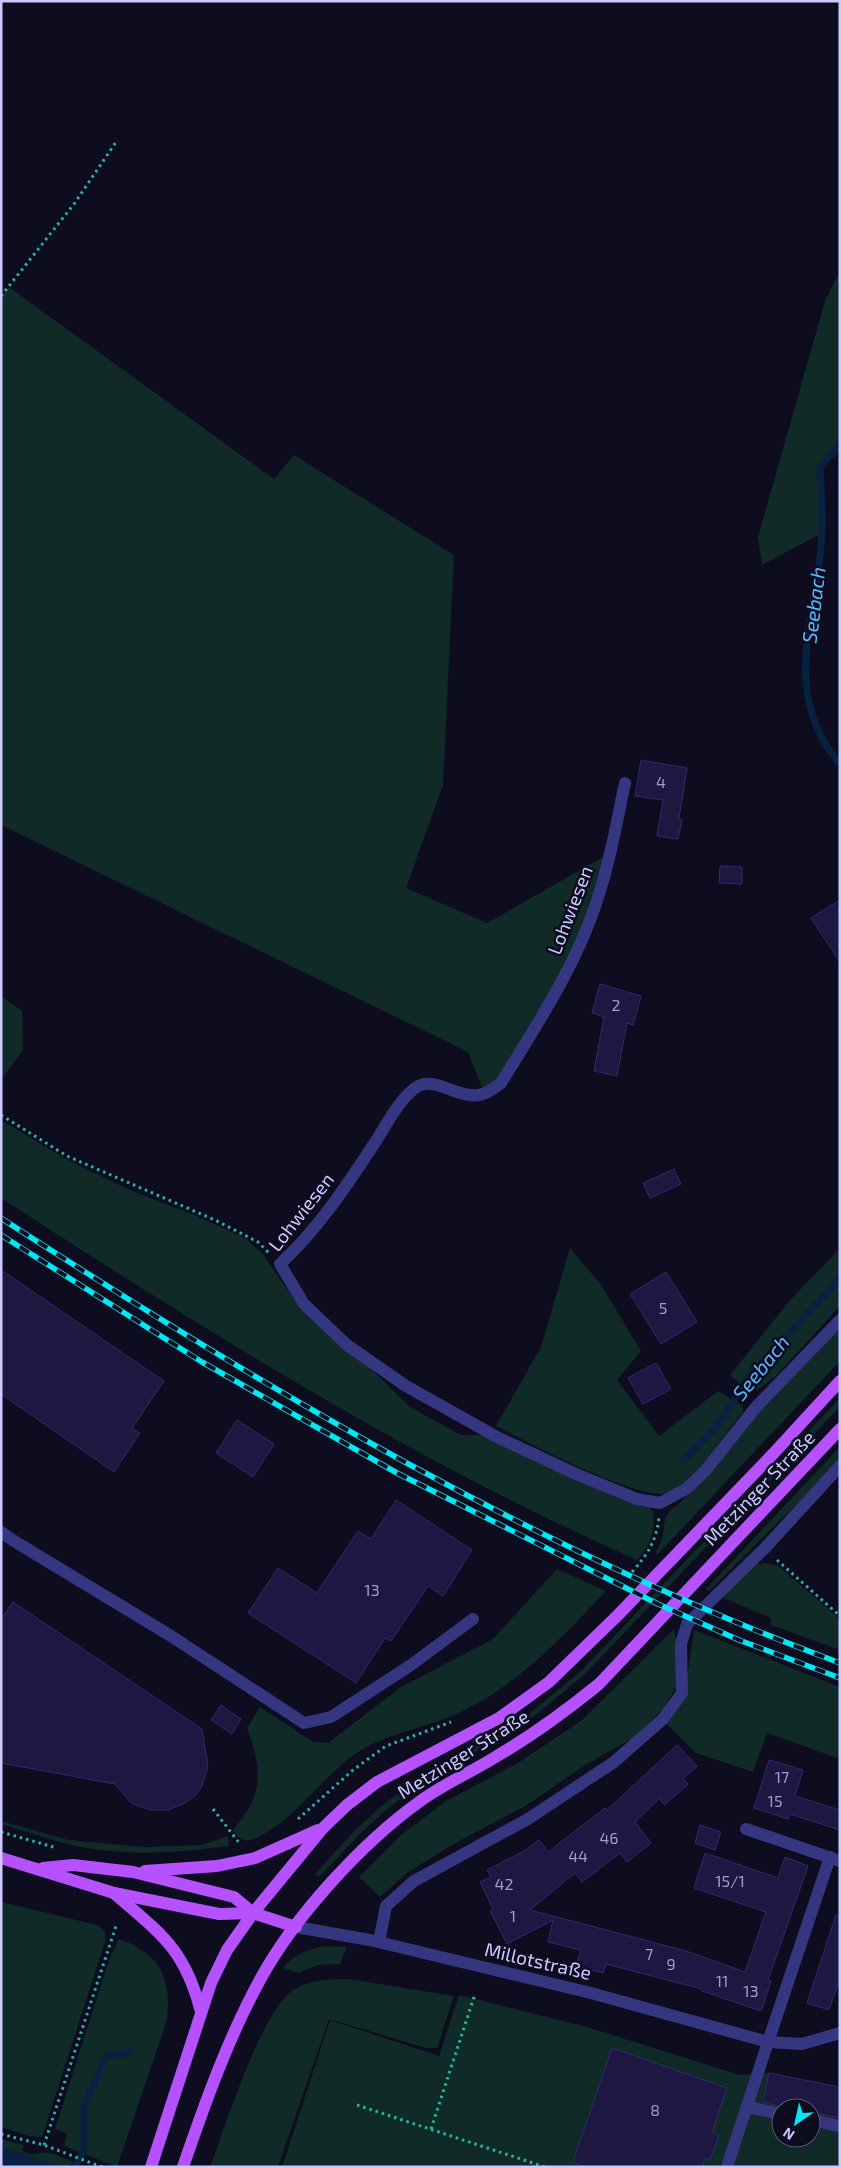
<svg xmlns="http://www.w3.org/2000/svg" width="841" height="2168" font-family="'Exo 2',sans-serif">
<rect width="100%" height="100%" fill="#0e0c1f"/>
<!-- green -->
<g fill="#0f2a27" fill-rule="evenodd">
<path d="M 840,271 L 840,452 L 820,468 L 822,533 L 762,565 L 758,537 L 825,301 Z"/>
<path d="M 9,287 L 274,479 L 294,455 L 454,555 L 443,785 L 406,888 L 487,923 L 610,853 L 582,938 L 501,1083 L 484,1093 L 468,1052 L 1,825 L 1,296 Z"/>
<path d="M 1,996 L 22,1011 L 23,1050 L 1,1080 Z"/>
<path d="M 1,1120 L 64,1158 L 130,1190 L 194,1215 L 245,1238 L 263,1254 L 298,1305 L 367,1365 L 410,1407 L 461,1435 L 483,1435 L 647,1506 L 653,1511 C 656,1531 651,1545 637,1560 C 413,1461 206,1331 1,1198 Z"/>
<path d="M 570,1248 L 600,1283 L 641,1351 L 617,1380 L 659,1436 L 718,1391 L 743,1406 L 743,1412 C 722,1437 703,1471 676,1491 C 650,1509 524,1440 496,1426 L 541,1347 Z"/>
<path d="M 840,1248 L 840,1306 L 776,1376 L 757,1390 L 746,1389 L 730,1375 L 790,1300 Z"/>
<path d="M 840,1325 L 840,1361 L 658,1554 L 656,1552 L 662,1540 L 665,1519 L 670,1510 L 680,1503 L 719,1462 L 755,1416 Z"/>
<path d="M 840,1398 L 840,1407 L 584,1675 L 527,1722 L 415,1788 L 386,1810 L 360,1834 L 319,1877 L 315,1874 L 355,1830 L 384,1804 L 412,1783 L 524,1718 L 582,1670 Z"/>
<path d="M 840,1447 L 840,1461 L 709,1591 L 705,1590 Z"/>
<path d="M 765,1563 L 778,1566 L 840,1619 L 840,1650 L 771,1625 L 771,1618 L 721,1597 L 753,1565 Z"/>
<path d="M 557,1569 L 606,1591 C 561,1639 515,1688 454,1715 C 422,1729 384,1734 355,1754 C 320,1779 287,1830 247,1841 L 238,1837 L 233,1830 C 264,1794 263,1771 247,1728 L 260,1707 L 313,1742 L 328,1743 L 401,1687 L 493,1639 Z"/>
<path d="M 674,1629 L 678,1653 L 676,1687 L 664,1708 L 635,1737 L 585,1765 L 527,1805 L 452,1845 L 407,1873 L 380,1897 L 359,1877 L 401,1835 L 446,1801 L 518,1763 L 581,1721 Z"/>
<path d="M 694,1630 L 840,1687 L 840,1759 L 767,1733 L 753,1772 L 696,1753 L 667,1724 L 685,1693 Z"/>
<path d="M 1,1821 L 69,1840 L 145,1847 L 202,1845 L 228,1836 L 229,1846 C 176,1853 119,1857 68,1844 C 45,1839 24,1830 1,1824 Z"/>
<path d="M 1,1902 L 97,1925 L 105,1931 L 105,1942 L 42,2137 L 29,2136 L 1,2127 Z"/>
<path d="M 119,1939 C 160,1953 172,1979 167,2020 L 117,2167 L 64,2146 L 67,2134 L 55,2129 L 109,1960 Z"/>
<path d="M 325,1946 L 347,1947 L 340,1964 L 317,1965 L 299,1973 L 283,1968 C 294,1954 308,1949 325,1946 Z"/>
<path d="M 349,1979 L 454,1996 L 437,2048 L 426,2048 L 329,2019 L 278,2167 L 210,2167 C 225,2127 261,2012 293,1990 C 310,1979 330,1979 349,1979 Z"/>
<path d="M 459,1995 L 587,2027 L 740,2075 L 769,2073 L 840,2087 L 840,2167 L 282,2167 L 330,2020 L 439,2056 ZM 781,2108 L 811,2108 L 811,2138 L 781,2138 Z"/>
<path d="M 1,2139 L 24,2145 L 22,2150 C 31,2158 40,2151 50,2153 C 58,2155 66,2159 74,2162 L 66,2167 L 61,2167 L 1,2147 Z"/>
</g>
<!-- water -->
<path fill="#092141" d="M 1,2147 L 61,2167 L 1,2167 Z"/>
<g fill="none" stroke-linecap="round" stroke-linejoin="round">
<!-- stream -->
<g stroke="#092141" stroke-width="7">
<path d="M 840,444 L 820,467 C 821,489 823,511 822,533 C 818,615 778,691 840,764"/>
<path d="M 684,1460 L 717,1426 L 750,1376 L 840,1278"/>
<path d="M 75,2167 L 84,2149 L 84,2106 L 106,2057 L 129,2052"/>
</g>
</g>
<!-- building -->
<g fill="#1d1741" stroke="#32286e">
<path d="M 641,760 L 687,768 L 679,819 L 682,820 L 678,839 L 657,836 L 663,800 L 635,796 Z"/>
<path d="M 720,866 L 742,867 L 742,884 L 719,883 Z"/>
<path d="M 840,900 L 840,962 L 811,918 Z"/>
<path d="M 600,984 L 641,996 L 633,1025 L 627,1023 L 617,1076 L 594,1071 L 604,1017 L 592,1013 Z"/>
<path d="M 674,1169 L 681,1184 L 650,1198 L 643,1183 Z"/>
<path d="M 1,1270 L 164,1381 L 132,1428 L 140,1433 L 114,1472 L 1,1394 Z"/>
<path d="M 666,1272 L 697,1322 L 661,1344 L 630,1294 Z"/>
<path d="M 656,1363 L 671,1389 L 643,1404 L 628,1378 Z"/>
<path d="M 237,1420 L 274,1444 L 253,1477 L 216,1453 Z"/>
<path d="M 396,1500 L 472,1550 L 443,1596 L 428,1586 L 391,1641 L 385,1638 L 356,1683 L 248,1613 L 278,1568 L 317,1593 L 358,1531 L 371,1539 Z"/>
<path d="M 13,1602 L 202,1729 L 208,1766 L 202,1786 L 194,1797 L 185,1803 L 168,1810 L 150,1810 L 131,1803 L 115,1784 L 1,1763 L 1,1619 Z"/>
<path d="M 221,1705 L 241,1719 L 232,1734 L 211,1720 Z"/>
<path d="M 677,1745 L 697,1766 L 683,1779 L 688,1784 L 665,1805 L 659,1799 L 635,1822 L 651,1843 L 627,1862 L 620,1853 L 582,1882 L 575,1873 L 530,1910 L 686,1951 L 745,1972 L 766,1912 L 694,1888 L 705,1853 L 778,1878 L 785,1857 L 808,1866 L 768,1980 L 771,1981 L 761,2011 L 702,1991 L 702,1989 L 606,1964 L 603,1973 L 576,1966 L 581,1950 L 548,1942 L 553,1920 L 507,1944 L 490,1911 L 493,1909 L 480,1882 L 491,1877 L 487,1870 L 526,1850 L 539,1840 L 548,1852 L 605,1808 L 607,1810 Z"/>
<path d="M 769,1760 L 803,1770 L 795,1796 L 840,1810 L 840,1830 L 790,1814 L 788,1819 L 754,1808 Z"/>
<path d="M 700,1825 L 721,1832 L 715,1850 L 695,1843 Z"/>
<path d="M 836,1915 L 840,1915 L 840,1978 L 829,2010 L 807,2003 Z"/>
<path d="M 612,2048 L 727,2088 L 712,2133 L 719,2135 L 710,2160 L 705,2158 L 702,2167 L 586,2167 L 573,2162 Z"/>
<path d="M 769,2073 L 840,2087 L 840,2118 L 811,2112 L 811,2108 L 786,2108 L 763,2102 Z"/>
</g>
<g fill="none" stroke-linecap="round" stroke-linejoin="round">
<!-- path -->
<g stroke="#29b4a4" stroke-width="3" stroke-dasharray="2.5 4" stroke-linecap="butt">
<path d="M 1,296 L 74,204 L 116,142"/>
<path d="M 1,1115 L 67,1156 L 215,1220 L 258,1242 L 269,1253"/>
<path d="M 777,1560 L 840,1616"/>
<path d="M 632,1572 C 648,1554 656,1541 659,1518"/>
<path d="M 213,1809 L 240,1844"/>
<path d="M 298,1819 L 353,1770 L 386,1746 L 451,1722"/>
<path d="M 1,1832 L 57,1848"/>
<path d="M 357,2105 L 545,2167"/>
<path d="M 431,2129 L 475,1994"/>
<path d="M 1,2134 L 44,2145 L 102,2167"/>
<path d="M 44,2145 L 116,1926"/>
</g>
<!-- lane -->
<g stroke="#353680" stroke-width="12">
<path d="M 14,1541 L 171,1636 L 304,1723 L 331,1717 L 411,1665 L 473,1619"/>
<path d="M 663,1719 L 682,1693 L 681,1644 L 687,1624 L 765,1548 L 840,1466"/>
<path d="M 747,2107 L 781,2114"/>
<path d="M 811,2120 L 840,2126"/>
<path d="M 727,2167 L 768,2042"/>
</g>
<!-- street -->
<g stroke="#353680" stroke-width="12">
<path d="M 625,783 C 617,820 611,858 599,894 C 579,961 538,1023 501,1083 C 494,1088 487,1094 478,1095 C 458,1099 433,1074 415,1088 C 397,1102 385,1128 372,1147 C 345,1188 317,1230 280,1264 L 304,1304 L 347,1345 L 406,1386 L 497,1437 L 576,1474 L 637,1499 L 660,1503 L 686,1489 L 705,1471 L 756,1407 L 840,1320"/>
<path d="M 1,1532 L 14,1541"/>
<path d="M 746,1829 L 840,1861"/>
<path d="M 296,1927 L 370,1940 L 591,1993 L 768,2042 L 802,2044 L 840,2033"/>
<path d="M 379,1942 L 386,1906 L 414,1881 L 528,1819 L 614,1762 L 663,1719"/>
<path d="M 768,2042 L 830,1857"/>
</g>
<!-- primary -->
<g stroke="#b551ff" stroke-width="12">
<path d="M 1,1858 L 114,1893 L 219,1914 L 253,1913 L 296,1927"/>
<path d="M 43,1868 L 73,1865 L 133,1872 L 234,1897 L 253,1913"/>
<path d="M 145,1871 L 217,1866 L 255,1858 L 318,1830"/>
<path d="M 115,1894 C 161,1934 185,1949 201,2012"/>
<path d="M 151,2167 L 211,1983 L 227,1950 L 253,1913 L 323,1828 L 347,1805 L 377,1782 L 499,1718 L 549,1682 L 618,1615 L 773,1454 L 840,1381"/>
<path d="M 183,2167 C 205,2103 228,2038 261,1978 C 295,1916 362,1843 419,1802 C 443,1784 472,1772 497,1756 C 533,1735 567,1710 599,1684 L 840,1429"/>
</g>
<!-- rail casing -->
<g stroke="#00eaf5" stroke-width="5.5">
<g id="rail">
<path d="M 1,1218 C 266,1390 542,1553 840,1663"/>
<path d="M 1,1235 L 202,1362 L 397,1473 L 658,1604 L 739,1640 L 840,1678"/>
</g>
</g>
<!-- rail -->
<use href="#rail" stroke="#0e0c1f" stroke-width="4" stroke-dasharray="11" stroke-linecap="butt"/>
</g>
<g text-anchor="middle" stroke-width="5" stroke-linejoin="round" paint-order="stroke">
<!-- number labels -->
<g font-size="16" fill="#a19dd0">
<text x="661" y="788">4</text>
<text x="616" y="1011">2</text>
<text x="663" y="1314">5</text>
<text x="372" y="1596">13</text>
<text x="782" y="1783">17</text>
<text x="775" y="1807">15</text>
<text x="609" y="1844">46</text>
<text x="578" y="1862">44</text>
<text x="730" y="1887">15/1</text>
<text x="504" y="1890">42</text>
<text x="513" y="1922">1</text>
<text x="649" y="1960">7</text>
<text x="671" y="1970">9</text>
<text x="722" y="1987">11</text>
<text x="751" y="1997">13</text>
<text x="655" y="2116">8</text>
</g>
<!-- street labels -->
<g font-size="19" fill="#cdcaff" stroke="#0e0c1f">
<text transform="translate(570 910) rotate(-69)" y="7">Lohwiesen</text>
<text transform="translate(301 1212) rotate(-52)" y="7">Lohwiesen</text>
<text transform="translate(759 1488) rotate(-46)" y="7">Metzinger Straße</text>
<text transform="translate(463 1754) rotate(-32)" y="7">Metzinger Straße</text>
<text transform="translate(538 1961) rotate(13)" y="7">Millotstraße</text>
</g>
<!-- water labels -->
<g font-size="20" font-style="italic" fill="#58bbff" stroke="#0e0c1f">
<text transform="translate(814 605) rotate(-83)" y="7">Seebach</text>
<text transform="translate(761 1368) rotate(-51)" y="7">Seebach</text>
</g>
</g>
<!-- border -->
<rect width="841" height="2168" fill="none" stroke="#cdcaff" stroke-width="5"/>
<!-- north arrow -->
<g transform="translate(796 2123) rotate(214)"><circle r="24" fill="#0e0c1f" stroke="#5a5879"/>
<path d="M0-4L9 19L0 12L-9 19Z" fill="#00eaf5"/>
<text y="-8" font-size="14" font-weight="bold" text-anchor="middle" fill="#cdcaff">N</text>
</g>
</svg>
